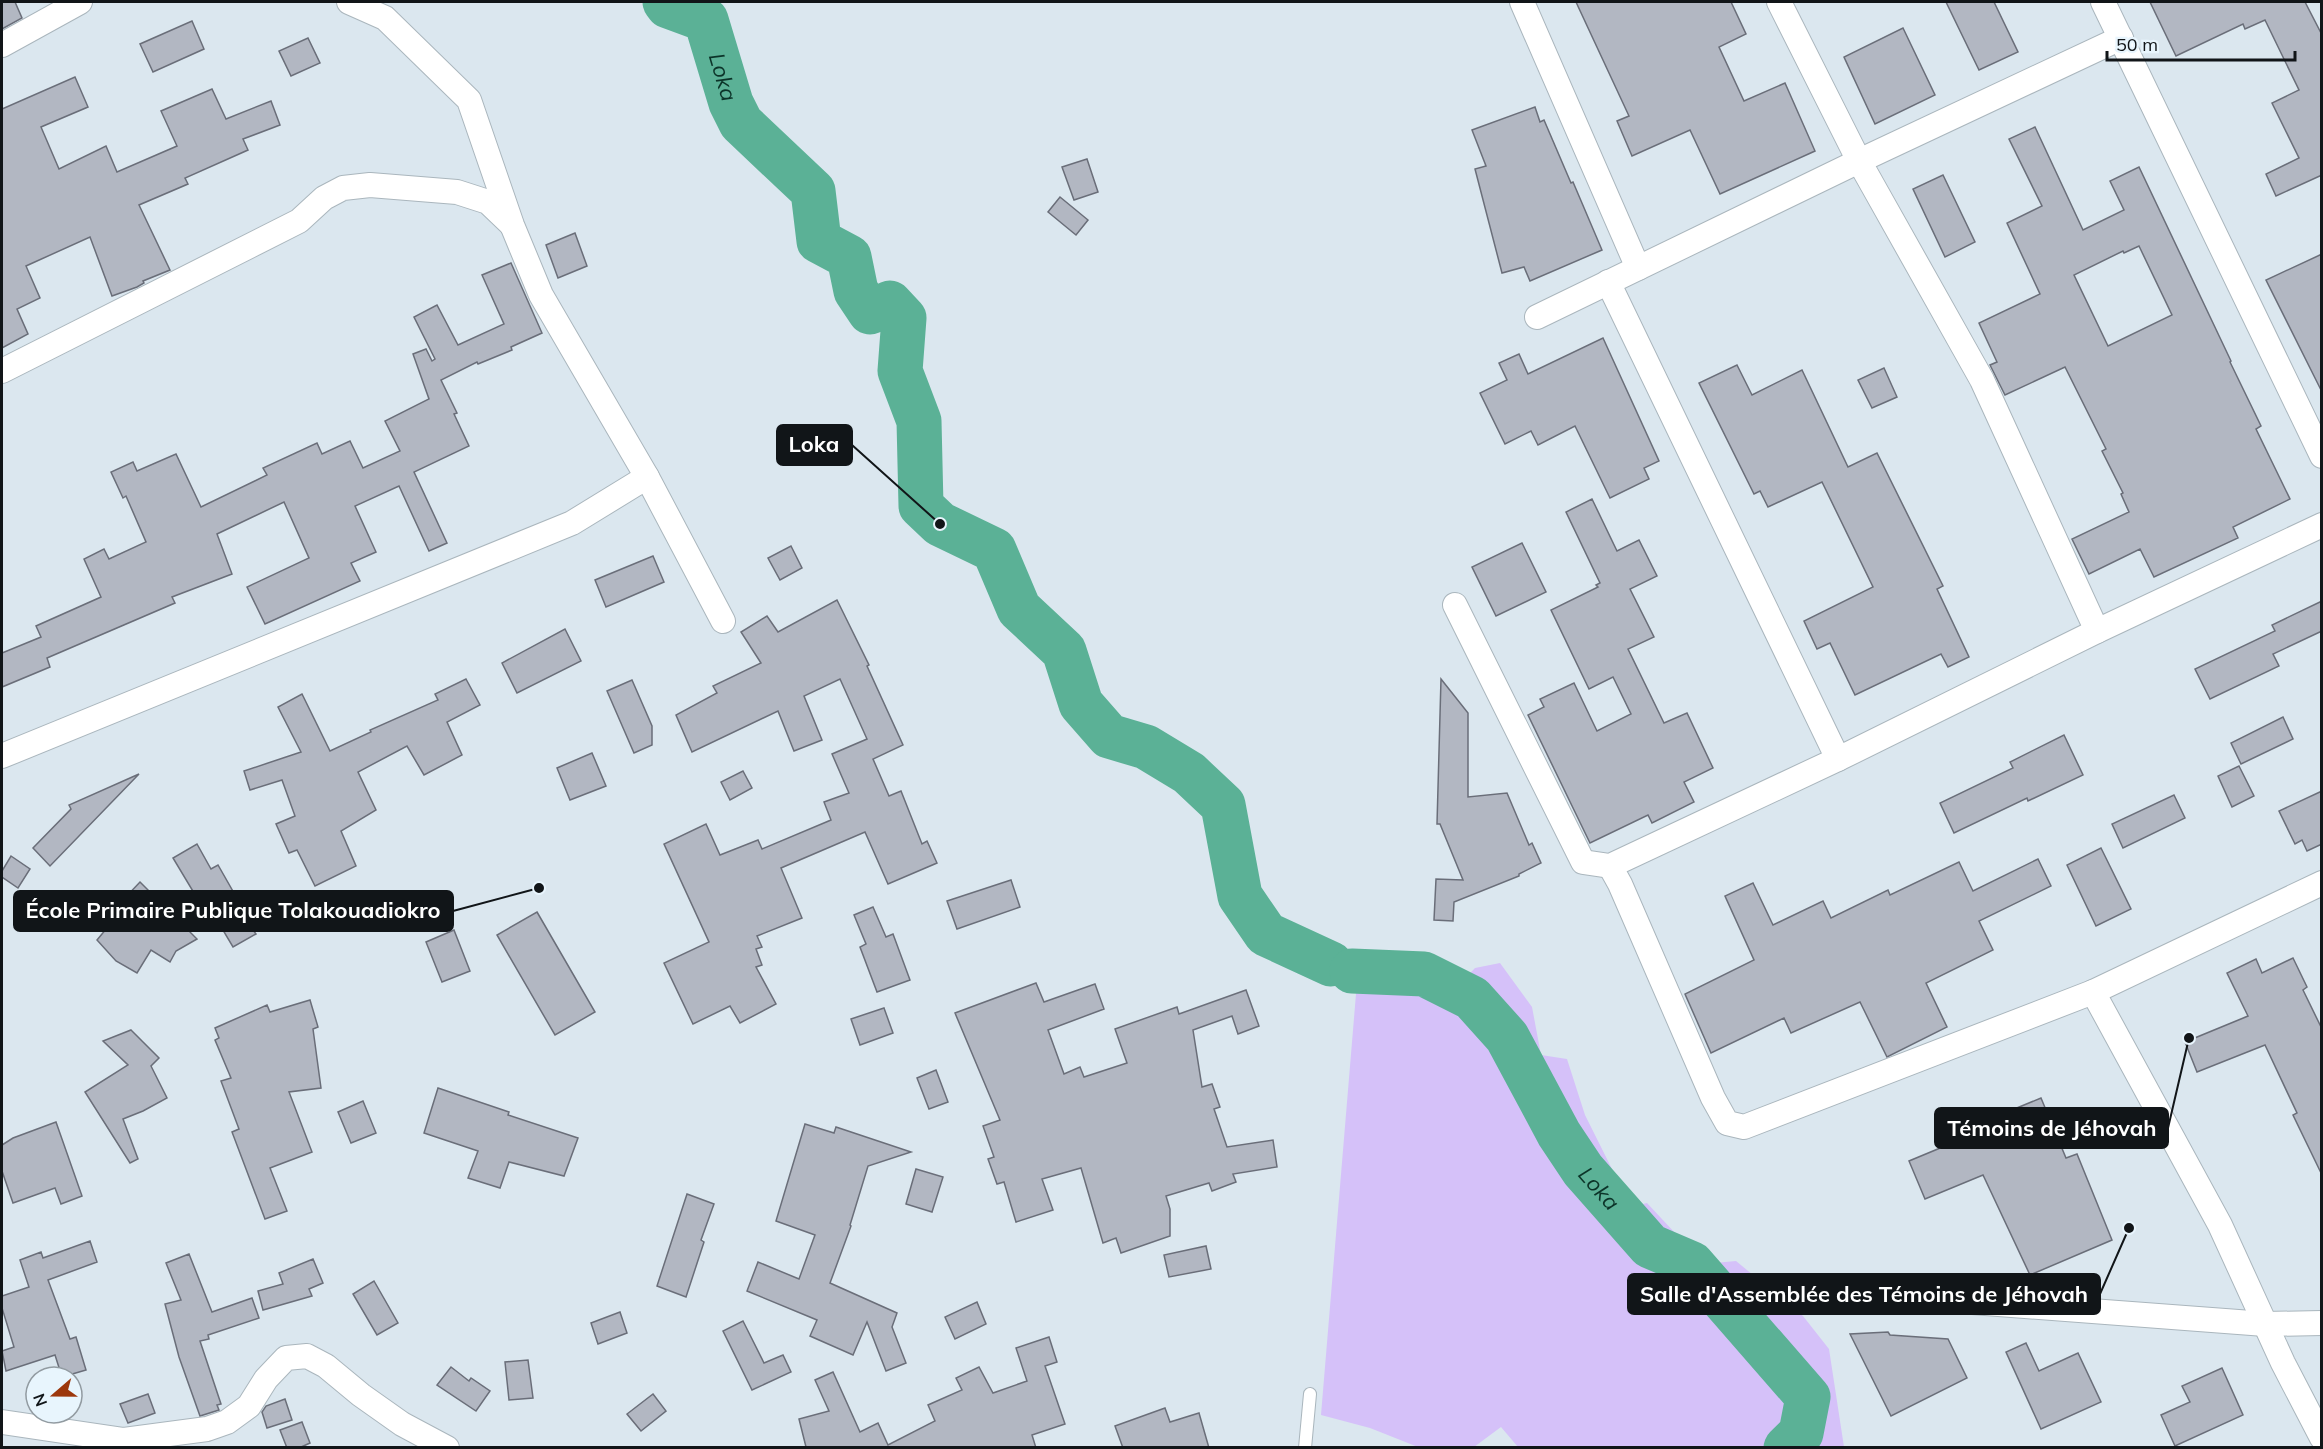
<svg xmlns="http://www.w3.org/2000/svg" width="2323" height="1449" font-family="Mulish,sans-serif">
<rect width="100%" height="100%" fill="#dbe7ef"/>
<!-- green -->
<path fill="#d5c1f9" d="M 1500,963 L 1532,1007 L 1541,1055 L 1567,1059 L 1585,1115 L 1631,1207 L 1647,1203 L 1704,1264 L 1736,1261 L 1803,1316 L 1829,1349 L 1844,1447 L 1518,1447 L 1501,1427 L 1474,1447 L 1418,1447 L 1370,1428 L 1321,1415 L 1357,982 L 1401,983 L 1454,990 L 1475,968 Z"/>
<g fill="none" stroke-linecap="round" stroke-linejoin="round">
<!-- river -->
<g stroke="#5bb196" stroke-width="45">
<path id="s1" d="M 665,2 L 668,6 L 706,20 L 731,103 L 741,123 L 813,191 L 819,241 L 849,257 L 856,291 L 870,312 L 890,303 L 904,318 L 900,371 L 919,421 L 921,506 L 940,524 L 994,550 L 1019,609 L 1064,651 L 1081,704 L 1109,736 L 1146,747 L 1189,773 L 1223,805 L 1240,896 L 1266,934 L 1331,964"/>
<path id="s2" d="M 1352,971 L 1424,974 L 1472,998 L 1507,1037 L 1559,1134 L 1583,1170 L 1650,1246 L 1692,1264 L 1808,1397 L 1801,1433 L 1786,1448"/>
</g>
</g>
<!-- building -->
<g fill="#b2b7c2" stroke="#6a6e79" stroke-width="1.5" fill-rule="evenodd">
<path d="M 2,2 L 15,2 L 22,18 L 2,29 Z"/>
<path d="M 1576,2 L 1731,2 L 1746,34 L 1719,47 L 1744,101 L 1785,83 L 1815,151 L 1720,194 L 1690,130 L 1632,156 L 1617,121 L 1629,116 Z"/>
<path d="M 1946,2 L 1994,2 L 2018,52 L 1979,70 Z"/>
<path d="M 2150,2 L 2305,2 L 2322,35 L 2322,175 L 2276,196 L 2266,174 L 2299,158 L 2272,103 L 2299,90 L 2265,20 L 2245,29 L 2243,24 L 2176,56 Z"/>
<path d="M 192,21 L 204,49 L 153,72 L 140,44 Z"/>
<path d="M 1903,28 L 1935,95 L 1875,124 L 1844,57 Z"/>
<path d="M 308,38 L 320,63 L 291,76 L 279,51 Z"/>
<path d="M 75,77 L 88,107 L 41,127 L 59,169 L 106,146 L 117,172 L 177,146 L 161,111 L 212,89 L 226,119 L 271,101 L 280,125 L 243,139 L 248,150 L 185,178 L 188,184 L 139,205 L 170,270 L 143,281 L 144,283 L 137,287 L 112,296 L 90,237 L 26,266 L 40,298 L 17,309 L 28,334 L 2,348 L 2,109 Z"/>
<path d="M 1535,107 L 1540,122 L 1544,120 L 1571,183 L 1573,182 L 1602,250 L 1530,281 L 1524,267 L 1502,273 L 1475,169 L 1486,166 L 1472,130 Z"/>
<path d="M 2035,127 L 2083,230 L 2124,210 L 2110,181 L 2139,167 L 2231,361 L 2230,362 L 2261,426 L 2256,429 L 2290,499 L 2233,527 L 2238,538 L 2154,577 L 2140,549 L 2089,574 L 2072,539 L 2129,512 L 2121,494 L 2123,493 L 2102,451 L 2106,449 L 2065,367 L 2005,395 L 1990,365 L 1997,362 L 1979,323 L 2040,294 L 2007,223 L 2042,206 L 2009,139 ZM 2139,246 L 2172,315 L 2108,346 L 2074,275 L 2123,251 L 2124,253 Z"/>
<path d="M 1087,159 L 1098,192 L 1074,200 L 1062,167 Z"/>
<path d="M 1943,175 L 1975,242 L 1945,257 L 1913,189 Z"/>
<path d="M 1060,197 L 1088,220 L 1076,235 L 1048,212 Z"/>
<path d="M 575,233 L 587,266 L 558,278 L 546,245 Z"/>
<path d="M 2322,254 L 2322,392 L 2266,280 Z"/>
<path d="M 511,263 L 542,333 L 511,347 L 512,350 L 478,364 L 477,362 L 441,380 L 457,413 L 454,414 L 469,446 L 414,472 L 447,543 L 429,551 L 399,486 L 355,506 L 376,552 L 351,563 L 360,581 L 265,624 L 247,587 L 309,558 L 284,502 L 217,534 L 232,574 L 172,597 L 175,603 L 47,658 L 50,667 L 2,687 L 2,653 L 41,637 L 36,626 L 101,597 L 84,559 L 104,549 L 109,559 L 146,542 L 126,496 L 123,498 L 111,472 L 133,462 L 137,471 L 176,454 L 201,507 L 267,475 L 263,468 L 317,443 L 322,454 L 350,441 L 363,468 L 400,451 L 385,421 L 429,399 L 413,354 L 426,349 L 432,361 L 435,359 L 414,317 L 437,305 L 458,345 L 504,324 L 482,275 Z"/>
<path d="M 1603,338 L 1659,461 L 1644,468 L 1649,479 L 1610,498 L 1575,426 L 1538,445 L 1531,431 L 1505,444 L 1480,393 L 1507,380 L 1499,363 L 1519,354 L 1528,374 Z"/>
<path d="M 1737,365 L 1752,395 L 1802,370 L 1848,467 L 1877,453 L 1943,586 L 1937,589 L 1969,657 L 1948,667 L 1941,654 L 1855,695 L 1830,643 L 1817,649 L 1804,621 L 1873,587 L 1822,482 L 1768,507 L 1760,491 L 1754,494 L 1699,383 Z"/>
<path d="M 1884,368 L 1897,397 L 1872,408 L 1858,380 Z"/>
<path d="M 1592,499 L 1617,551 L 1639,540 L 1657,576 L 1630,589 L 1654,637 L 1628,649 L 1664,723 L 1687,713 L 1713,768 L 1684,782 L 1694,802 L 1652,823 L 1648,815 L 1590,843 L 1528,715 L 1544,707 L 1540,699 L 1574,683 L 1597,731 L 1631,714 L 1613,677 L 1589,689 L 1551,610 L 1598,587 L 1596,585 L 1600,583 L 1566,512 Z"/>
<path d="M 1522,543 L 1546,592 L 1496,616 L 1472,567 Z"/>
<path d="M 791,546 L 802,568 L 780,580 L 768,558 Z"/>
<path d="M 653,556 L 664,582 L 606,607 L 595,580 Z"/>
<path d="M 837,600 L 869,665 L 867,666 L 903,745 L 873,759 L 889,796 L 901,791 L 922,844 L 927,841 L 937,863 L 888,884 L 865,832 L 781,868 L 802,918 L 757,936 L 762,947 L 756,949 L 762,965 L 756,967 L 776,1004 L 740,1023 L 730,1006 L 693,1024 L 664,963 L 709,942 L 664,844 L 706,824 L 720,855 L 758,840 L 762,849 L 831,820 L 824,802 L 849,793 L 832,754 L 867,739 L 840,679 L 804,696 L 822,740 L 794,751 L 778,711 L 692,752 L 676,715 L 717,693 L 713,686 L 761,663 L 741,632 L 767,616 L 778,632 Z"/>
<path d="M 2322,601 L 2322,631 L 2273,654 L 2279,666 L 2210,699 L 2195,669 L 2275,631 L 2272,625 Z"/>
<path d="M 565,629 L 581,661 L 517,693 L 502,663 Z"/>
<path d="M 466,679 L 480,705 L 447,722 L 462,755 L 424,775 L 407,746 L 358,772 L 376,810 L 341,831 L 356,866 L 315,886 L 297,850 L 289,853 L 276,824 L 295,816 L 282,780 L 250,790 L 244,771 L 301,752 L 278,707 L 302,694 L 330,751 L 371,732 L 370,730 L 438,700 L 435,694 Z"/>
<path d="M 1441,679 L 1468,713 L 1468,797 L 1507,793 L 1529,845 L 1532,843 L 1541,863 L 1519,874 L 1519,876 L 1454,902 L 1453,921 L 1434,920 L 1436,879 L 1463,880 L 1440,824 L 1437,824 Z"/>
<path d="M 632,680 L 652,726 L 652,745 L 634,753 L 607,691 Z"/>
<path d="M 2283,717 L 2293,739 L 2241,764 L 2231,743 Z"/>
<path d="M 2064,735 L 2083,775 L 2028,801 L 2027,798 L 1954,833 L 1940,803 L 2013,768 L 2010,762 Z"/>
<path d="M 592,753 L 606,786 L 570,800 L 557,768 Z"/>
<path d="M 2239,766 L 2254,796 L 2232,807 L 2218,776 Z"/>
<path d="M 743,771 L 752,788 L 730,800 L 721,782 Z"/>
<path d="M 139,774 L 50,866 L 33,848 L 71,809 L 69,805 Z"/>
<path d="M 2322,791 L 2322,844 L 2307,851 L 2302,840 L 2295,844 L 2279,811 Z"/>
<path d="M 2174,795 L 2185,818 L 2123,848 L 2112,824 Z"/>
<path d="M 197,844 L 211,869 L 218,865 L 242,907 L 260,897 L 272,919 L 253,930 L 256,934 L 233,947 L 220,925 L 215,928 L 173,858 Z"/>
<path d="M 2101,848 L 2131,909 L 2096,926 L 2067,865 Z"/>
<path d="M 11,856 L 30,869 L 18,888 L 2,877 L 2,871 Z"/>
<path d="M 2038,859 L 2051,886 L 1979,921 L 1993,950 L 1926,983 L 1947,1027 L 1887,1057 L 1860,1002 L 1791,1033 L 1784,1018 L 1711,1053 L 1685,994 L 1754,960 L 1725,896 L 1753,883 L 1773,925 L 1823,901 L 1831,918 L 1888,890 L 1890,895 L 1959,862 L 1973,891 Z"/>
<path d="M 1011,880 L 1020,907 L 957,929 L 947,901 Z"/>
<path d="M 140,882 L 197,939 L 176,951 L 170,962 L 151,950 L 137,973 L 116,961 L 97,940 L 107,928 L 102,922 Z"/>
<path d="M 873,907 L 886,937 L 893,934 L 910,980 L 877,992 L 860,947 L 866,944 L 854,915 Z"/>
<path d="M 537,912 L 595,1012 L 555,1035 L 497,935 Z"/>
<path d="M 454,930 L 470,971 L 442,982 L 426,942 Z"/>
<path d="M 2293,958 L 2307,987 L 2303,990 L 2322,1029 L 2322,1175 L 2293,1115 L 2297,1113 L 2265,1045 L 2197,1072 L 2185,1042 L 2248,1016 L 2227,973 L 2256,959 L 2262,973 Z"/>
<path d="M 1036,983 L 1044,1002 L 1095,984 L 1104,1009 L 1048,1030 L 1064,1074 L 1080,1067 L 1084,1077 L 1127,1063 L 1115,1029 L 1177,1007 L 1179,1014 L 1246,990 L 1259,1026 L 1238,1034 L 1232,1016 L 1193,1030 L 1202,1087 L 1212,1084 L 1220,1107 L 1214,1109 L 1227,1147 L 1273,1140 L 1277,1167 L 1233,1174 L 1236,1182 L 1212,1191 L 1209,1183 L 1166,1196 L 1170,1209 L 1170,1236 L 1121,1253 L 1116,1238 L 1103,1243 L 1081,1168 L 1042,1179 L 1053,1210 L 1016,1222 L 1004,1182 L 997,1184 L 988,1159 L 994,1157 L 983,1126 L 1000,1120 L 955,1013 Z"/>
<path d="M 310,1000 L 318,1027 L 313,1029 L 321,1088 L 289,1092 L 312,1152 L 270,1168 L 287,1211 L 265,1219 L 232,1132 L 239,1129 L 221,1081 L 231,1078 L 215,1040 L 219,1038 L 215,1028 L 267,1005 L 270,1012 Z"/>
<path d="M 884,1008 L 893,1033 L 860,1045 L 851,1019 Z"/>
<path d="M 131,1030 L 159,1058 L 151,1066 L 167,1098 L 143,1111 L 123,1119 L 138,1159 L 130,1163 L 85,1092 L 128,1065 L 103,1041 Z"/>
<path d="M 936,1070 L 948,1102 L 929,1109 L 917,1078 Z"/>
<path d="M 438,1088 L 509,1112 L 508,1115 L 578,1138 L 564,1176 L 509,1162 L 500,1188 L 468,1178 L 478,1151 L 424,1133 Z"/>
<path d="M 2041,1098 L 2066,1158 L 2077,1154 L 2112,1240 L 2030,1275 L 1983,1175 L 1925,1199 L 1909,1161 L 1969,1136 L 1966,1129 Z"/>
<path d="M 363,1101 L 376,1133 L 351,1143 L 338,1112 Z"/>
<path d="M 56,1122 L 82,1196 L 61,1204 L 55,1188 L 13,1203 L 2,1171 L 2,1145 L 13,1138 Z"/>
<path d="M 805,1124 L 834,1133 L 836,1127 L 911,1152 L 868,1166 L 850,1225 L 851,1226 L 830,1283 L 897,1313 L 892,1327 L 906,1363 L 886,1371 L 867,1322 L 853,1355 L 810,1336 L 817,1320 L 747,1291 L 758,1262 L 799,1279 L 815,1235 L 776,1221 Z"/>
<path d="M 916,1169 L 943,1177 L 932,1212 L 906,1204 Z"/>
<path d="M 687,1194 L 714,1204 L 701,1240 L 704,1242 L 686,1297 L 657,1286 Z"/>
<path d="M 90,1241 L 97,1262 L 48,1280 L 70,1339 L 76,1337 L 86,1370 L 62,1377 L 55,1355 L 6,1371 L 2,1351 L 14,1347 L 2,1308 L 2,1296 L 29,1287 L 20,1260 L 41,1252 L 43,1258 Z"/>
<path d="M 1206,1246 L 1211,1269 L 1169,1277 L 1164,1255 Z"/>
<path d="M 189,1254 L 212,1312 L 252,1298 L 259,1318 L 208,1335 L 209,1339 L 200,1341 L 221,1404 L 217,1405 L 219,1410 L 200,1416 L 179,1357 L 165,1304 L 181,1300 L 166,1263 Z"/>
<path d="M 313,1259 L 323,1283 L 309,1289 L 312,1296 L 263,1310 L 258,1291 L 283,1284 L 279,1273 Z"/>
<path d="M 374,1281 L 398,1323 L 377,1335 L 353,1294 Z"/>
<path d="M 977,1302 L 986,1324 L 955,1339 L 945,1317 Z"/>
<path d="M 620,1312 L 627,1333 L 598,1344 L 591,1323 Z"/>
<path d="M 743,1321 L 764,1363 L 783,1355 L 791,1372 L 752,1390 L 723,1331 Z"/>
<path d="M 1888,1332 L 1890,1335 L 1948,1339 L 1967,1378 L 1891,1416 L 1850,1334 Z"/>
<path d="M 1049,1337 L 1057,1362 L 1045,1366 L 1065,1424 L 1032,1435 L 1036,1448 L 806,1447 L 799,1419 L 829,1411 L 815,1380 L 833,1372 L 860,1432 L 878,1423 L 888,1445 L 935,1421 L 928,1405 L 962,1390 L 956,1378 L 979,1367 L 993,1393 L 1027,1381 L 1016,1348 Z"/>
<path d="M 2026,1343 L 2039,1371 L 2078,1353 L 2101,1402 L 2041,1429 L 2006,1352 Z"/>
<path d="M 528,1360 L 533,1398 L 509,1400 L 505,1362 Z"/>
<path d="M 451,1367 L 469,1381 L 471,1378 L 490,1391 L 476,1411 L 437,1385 Z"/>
<path d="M 2222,1368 L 2243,1415 L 2175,1446 L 2161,1415 L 2190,1402 L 2182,1386 Z"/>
<path d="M 148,1394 L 155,1413 L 128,1423 L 120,1404 Z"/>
<path d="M 653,1394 L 666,1411 L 641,1431 L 627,1414 Z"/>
<path d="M 285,1399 L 292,1420 L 267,1428 L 262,1412 L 266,1406 Z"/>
<path d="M 1165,1408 L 1170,1422 L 1199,1413 L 1209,1448 L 1123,1448 L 1115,1426 Z"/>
<path d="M 302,1422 L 310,1443 L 299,1448 L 287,1448 L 280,1430 Z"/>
</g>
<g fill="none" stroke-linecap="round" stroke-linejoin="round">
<!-- service casing -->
<g stroke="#aab6bd" stroke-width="14">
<path id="service" d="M 1305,1448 L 1310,1394"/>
</g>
<!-- minor casing -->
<g stroke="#aab6bd" stroke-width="26">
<g id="minor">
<path d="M 349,2 L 385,18 L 469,100 L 512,225 L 541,295 L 647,477 L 723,621"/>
<path d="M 1522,2 L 1638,268"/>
<path d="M 1779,2 L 1859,161 L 1982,380 L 2097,631"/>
<path d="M 2103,2 L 2322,456"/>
<path d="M 2,45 L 80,2"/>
<path d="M 1608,282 L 1838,759"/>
<path d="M 1537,317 L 1859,161 L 2121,38"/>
<path d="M 2,371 L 299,221 L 324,198 L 343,188 L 370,185 L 457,192 L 488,202 L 511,224"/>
<path d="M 1455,605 L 1583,862 L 1610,866 L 1838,759 L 2097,631 L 2322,525"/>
<path d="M 2,756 L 572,523 L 647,477"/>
<path d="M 1610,866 L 1620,884 L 1713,1098 L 1727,1123 L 1744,1127 L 2093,992 L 2322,883"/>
<path d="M 2093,992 L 2220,1225 L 2283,1363 L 2322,1438"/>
<path d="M 1827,1291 L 2265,1324 L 2322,1323"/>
<path d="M 2,1422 L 124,1440 L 207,1429 L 227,1422 L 249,1406 L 266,1379 L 286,1358 L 307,1356 L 326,1366 L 361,1395 L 402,1424 L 447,1448"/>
</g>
</g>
<!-- service -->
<use href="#service" stroke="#fff" stroke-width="12"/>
<!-- minor -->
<use href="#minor" stroke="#fff" stroke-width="24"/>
</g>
<g text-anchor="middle" stroke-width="5" stroke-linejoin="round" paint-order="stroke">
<!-- water labels -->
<g font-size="22" font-style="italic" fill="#0c3429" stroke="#e8f5fd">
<text dy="8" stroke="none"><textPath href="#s1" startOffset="105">Loka</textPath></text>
<text dy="8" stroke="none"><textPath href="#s2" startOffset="356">Loka</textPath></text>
</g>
</g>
<!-- callouts -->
<path fill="none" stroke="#111518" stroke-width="2" d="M940 524L852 445M539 888L453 911M2189 1038L2168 1128M2129 1228L2100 1294"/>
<g fill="#111518" stroke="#e8f5fd" stroke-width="2">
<circle cx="940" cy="524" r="6"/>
<circle cx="539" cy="888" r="6"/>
<circle cx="2189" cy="1038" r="6"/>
<circle cx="2129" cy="1228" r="6"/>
</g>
<g fill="#111518" stroke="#111518" stroke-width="2">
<rect x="777" y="425" width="75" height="40" rx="6"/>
<rect x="14" y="891" width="439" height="40" rx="6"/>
<rect x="1935" y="1108" width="233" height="40" rx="6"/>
<rect x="1628" y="1274" width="472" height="40" rx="6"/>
</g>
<g font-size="22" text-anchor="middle" font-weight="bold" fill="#fff">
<text x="814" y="452">Loka</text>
<text x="233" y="918">École Primaire Publique Tolakouadiokro</text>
<text x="2052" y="1136">Témoins de Jéhovah</text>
<text x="1864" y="1302">Salle d'Assemblée des Témoins de Jéhovah</text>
</g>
<!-- border -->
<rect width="2323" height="1449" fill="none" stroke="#111518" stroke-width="6"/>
<!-- north arrow -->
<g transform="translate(54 1395) rotate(250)"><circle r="28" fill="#e8f5fd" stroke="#929ba1" stroke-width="1.5"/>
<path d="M0-4.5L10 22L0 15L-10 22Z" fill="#9c370c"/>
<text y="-9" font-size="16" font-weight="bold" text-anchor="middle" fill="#111518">N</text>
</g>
<!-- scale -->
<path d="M2107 51v9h188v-9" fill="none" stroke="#111518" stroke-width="3"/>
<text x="2116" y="51" font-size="18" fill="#111518" stroke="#e8f5fd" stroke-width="4.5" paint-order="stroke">50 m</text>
</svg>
